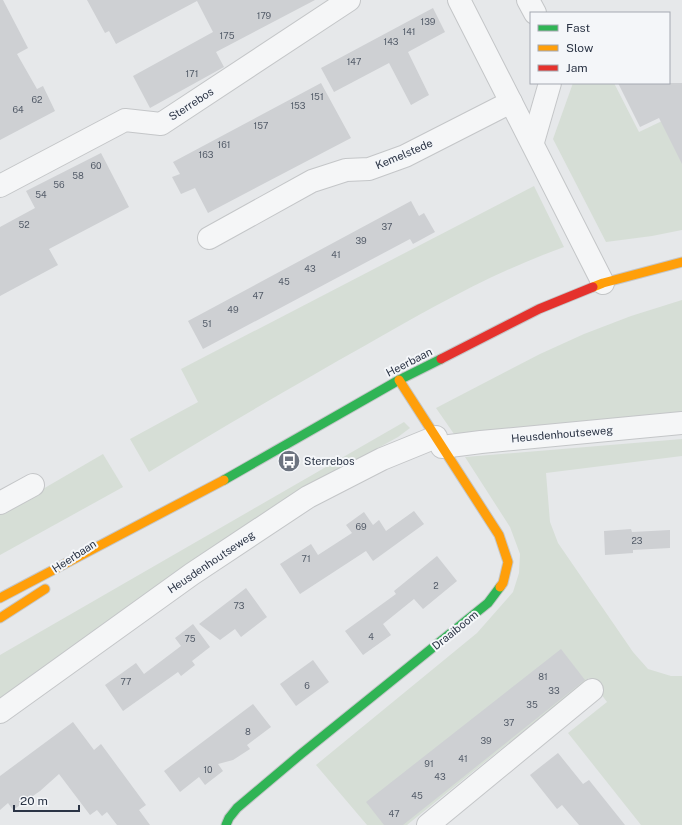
<svg xmlns="http://www.w3.org/2000/svg" width="682" height="825" font-family="'Public Sans',sans-serif">
<rect width="100%" height="100%" fill="#e6e8ea"/>
<!-- green -->
<g fill="#d6ded6">
<path d="M 573,83 L 614,83 L 639,132 L 662,121 L 682,143 L 682,230 L 652,236 L 606,242 L 553,139 Z"/>
<path d="M 534,186 L 564,247 C 494,272 429,309 366,345 C 293,386 220,429 149,472 L 130,439 L 198,402 L 181,369 Z"/>
<path d="M 682,300 L 682,413 L 503,430 L 454,434 L 436,408 L 540,354 L 584,334 L 631,316 Z"/>
<path d="M 404,422 L 410,428 L 398,437 L 324,478 L 0,705 L 0,655 Z"/>
<path d="M 682,439 L 682,456 L 546,473 L 550,522 L 558,543 L 633,652 L 648,669 L 671,676 L 682,676 L 682,825 L 641,825 L 568,733 L 607,702 L 589,678 L 407,825 L 367,825 L 316,765 L 477,633 L 513,592 L 519,573 L 520,554 L 510,527 L 465,457 Z"/>
<path d="M 103,454 L 123,487 L 0,555 L 0,514 Z"/>
</g>
<!-- building -->
<g fill="#ced0d3">
<path d="M 0,0 L 3,0 L 28,48 L 17,54 L 37,89 L 43,86 L 55,111 L 0,140 Z"/>
<path d="M 87,0 L 315,0 L 216,52 L 224,67 L 150,108 L 133,76 L 213,32 L 197,1 L 116,44 L 109,31 L 105,33 Z"/>
<path d="M 433,8 L 445,32 L 408,52 L 429,95 L 411,105 L 389,63 L 334,92 L 321,68 Z"/>
<path d="M 321,83 L 351,138 L 208,213 L 195,188 L 181,194 L 172,177 L 180,174 L 173,162 Z"/>
<path d="M 618,83 L 682,83 L 682,164 L 659,118 L 640,127 Z"/>
<path d="M 101,153 L 129,207 L 49,249 L 58,265 L 0,296 L 0,227 L 35,208 L 26,191 Z"/>
<path d="M 411,201 L 419,216 L 424,213 L 435,232 L 413,244 L 410,239 L 203,349 L 188,321 Z"/>
<path d="M 414,511 L 424,524 L 373,561 L 366,551 L 300,594 L 280,564 L 311,544 L 318,555 L 352,533 L 346,525 L 364,512 L 373,525 L 379,520 L 386,531 Z"/>
<path d="M 631,529 L 632,532 L 670,530 L 670,548 L 633,550 L 633,553 L 605,555 L 604,531 Z"/>
<path d="M 437,556 L 457,581 L 423,609 L 414,599 L 383,624 L 391,635 L 363,655 L 345,631 L 396,594 L 394,591 Z"/>
<path d="M 246,588 L 267,617 L 241,637 L 235,629 L 220,640 L 199,624 Z"/>
<path d="M 193,624 L 210,647 L 192,661 L 195,665 L 181,676 L 178,672 L 123,711 L 105,685 L 136,663 L 144,674 L 181,646 L 175,638 Z"/>
<path d="M 561,649 L 585,680 L 403,825 L 384,825 L 366,802 Z"/>
<path d="M 313,660 L 329,682 L 296,706 L 280,684 Z"/>
<path d="M 253,704 L 271,727 L 247,745 L 250,749 L 233,760 L 218,764 L 223,771 L 205,785 L 199,777 L 180,792 L 164,771 Z"/>
<path d="M 73,722 L 94,750 L 101,744 L 146,805 L 139,810 L 150,825 L 117,825 L 107,812 L 102,816 L 97,810 L 90,815 L 59,774 L 40,791 L 13,810 L 8,803 L 0,810 L 0,776 Z"/>
<path d="M 558,753 L 583,784 L 589,780 L 625,825 L 579,825 L 562,805 L 557,809 L 530,775 Z"/>
</g>
<g fill="none" stroke-linecap="round" stroke-linejoin="round">
<!-- street casing -->
<g stroke="#c4c6c8" stroke-width="24">
<g id="street">
<path d="M 459,0 L 603,283"/>
<path d="M 528,0 L 535,13"/>
<path d="M 533,142 L 550,83"/>
<path d="M 0,186 L 125,120 L 161,124 L 349,0"/>
<path d="M 209,238 L 312,181 L 346,170 L 369,169 L 405,156 L 511,102"/>
<path d="M 442,447 L 481,442 L 682,423"/>
<path d="M 0,503 L 33,485"/>
<path d="M 0,712 L 192,574 L 308,497 L 382,459 L 436,437"/>
<path d="M 428,825 L 592,690"/>
</g>
</g>
<!-- fast casing -->
<g stroke="#c4c6c8" stroke-width="11">
<g id="fast">
<path d="M 224,480 L 399,380 L 441,359"/>
<path d="M 226,825 L 229,818 L 237,808 L 301,754 L 488,603 L 500,587"/>
</g>
</g>
<!-- slow casing -->
<g stroke="#c4c6c8" stroke-width="11">
<g id="slow">
<path d="M 593,287 L 603,283 L 682,262"/>
<path d="M 399,380 L 499,535 L 508,562 L 503,583 L 500,587"/>
<path d="M 0,598 L 224,480"/>
<path d="M 0,618 L 45,589"/>
</g>
</g>
<!-- jam casing -->
<g stroke="#c4c6c8" stroke-width="11">
<path id="jam" d="M 441,359 L 539,309 L 593,287"/>
</g>
<!-- street -->
<use href="#street" stroke="#f5f6f7" stroke-width="22"/>
<!-- fast -->
<use href="#fast" stroke="#30b455" stroke-width="9"/>
<!-- slow -->
<use href="#slow" stroke="#ff9f0a" stroke-width="9"/>
<!-- jam -->
<use href="#jam" stroke="#e5322d" stroke-width="9"/>
</g>
<!-- icons -->
<defs>
<g id="bus-disc" transform="scale(1.15)"><circle r="9.5" fill="#6c737f" stroke="#f4f6f9"/><path d="M-5-6H5V4H4V6H2V4H-2V6H-4V4H-5ZM-3.5-4V0h7V-4ZM-3.5 1.2v1.5H-2V1.2ZM2 1.2v1.5H3.5V1.2Z" fill="#fff"/></g>
</defs>
<g fill-rule="evenodd">
<use href="#bus-disc" x="289" y="461"/>
</g>
<g text-anchor="middle" stroke-width="4" stroke-linejoin="round" paint-order="stroke">
<!-- number labels -->
<g font-size="9" fill="#545c69">
<text x="264" y="19">179</text>
<text x="428" y="25">139</text>
<text x="409" y="35">141</text>
<text x="227" y="39">175</text>
<text x="391" y="45">143</text>
<text x="354" y="65">147</text>
<text x="192" y="77">171</text>
<text x="317" y="100">151</text>
<text x="37" y="103">62</text>
<text x="298" y="109">153</text>
<text x="18" y="113">64</text>
<text x="261" y="129">157</text>
<text x="224" y="148">161</text>
<text x="206" y="158">163</text>
<text x="96" y="169">60</text>
<text x="78" y="179">58</text>
<text x="59" y="188">56</text>
<text x="41" y="198">54</text>
<text x="24" y="228">52</text>
<text x="387" y="230">37</text>
<text x="361" y="244">39</text>
<text x="336" y="258">41</text>
<text x="310" y="272">43</text>
<text x="284" y="285">45</text>
<text x="258" y="299">47</text>
<text x="233" y="313">49</text>
<text x="207" y="327">51</text>
<text x="361" y="530">69</text>
<text x="637" y="544">23</text>
<text x="306" y="562">71</text>
<text x="436" y="589">2</text>
<text x="239" y="609">73</text>
<text x="371" y="640">4</text>
<text x="190" y="642">75</text>
<text x="543" y="680">81</text>
<text x="126" y="685">77</text>
<text x="307" y="689">6</text>
<text x="554" y="694">33</text>
<text x="532" y="708">35</text>
<text x="509" y="726">37</text>
<text x="248" y="735">8</text>
<text x="486" y="744">39</text>
<text x="463" y="762">41</text>
<text x="429" y="767">91</text>
<text x="208" y="773">10</text>
<text x="440" y="780">43</text>
<text x="417" y="799">45</text>
<text x="394" y="817">47</text>
</g>
<!-- street labels -->
<g font-size="11" fill="#2b3445" stroke="#f4f6f9">
<text transform="translate(191 104) rotate(-33)" y="4">Sterrebos</text>
<text transform="translate(404 154) rotate(-23)" y="4">Kemelstede</text>
<text transform="translate(409 362) rotate(-27)" y="4">Heerbaan</text>
<text transform="translate(562 434) rotate(-5)" y="4">Heusdenhoutseweg</text>
<text transform="translate(74 556) rotate(-33)" y="4">Heerbaan</text>
<text transform="translate(211 562) rotate(-34)" y="4">Heusdenhoutseweg</text>
<text transform="translate(455 630) rotate(-39)" y="4">Draaiboom</text>
</g>
<!-- poi labels -->
<g font-size="11" fill="#2b3445" stroke="#f4f6f9" text-anchor="start">
<text x="304" y="465">Sterrebos</text>
</g>
</g>
<!-- legend -->
<rect x="530" y="12" width="140" height="72" fill="#f4f6f9" stroke="#a4a8b1"/>
<rect x="538" y="25" width="20" height="6" fill="#30b455" stroke="#a4a8b1"/>
<text x="566" y="32" font-size="12" fill="#2b3445">Fast</text>
<rect x="538" y="45" width="20" height="6" fill="#ff9f0a" stroke="#a4a8b1"/>
<text x="566" y="52" font-size="12" fill="#2b3445">Slow</text>
<rect x="538" y="65" width="20" height="6" fill="#e5322d" stroke="#a4a8b1"/>
<text x="566" y="72" font-size="12" fill="#2b3445">Jam</text>
<!-- scale -->
<path d="M14 805v6h65v-6" fill="none" stroke="#2b3445" stroke-width="2"/>
<text x="20" y="805" font-size="12" fill="#2b3445" stroke="#f4f6f9" stroke-width="3" paint-order="stroke">20 m</text>
</svg>
